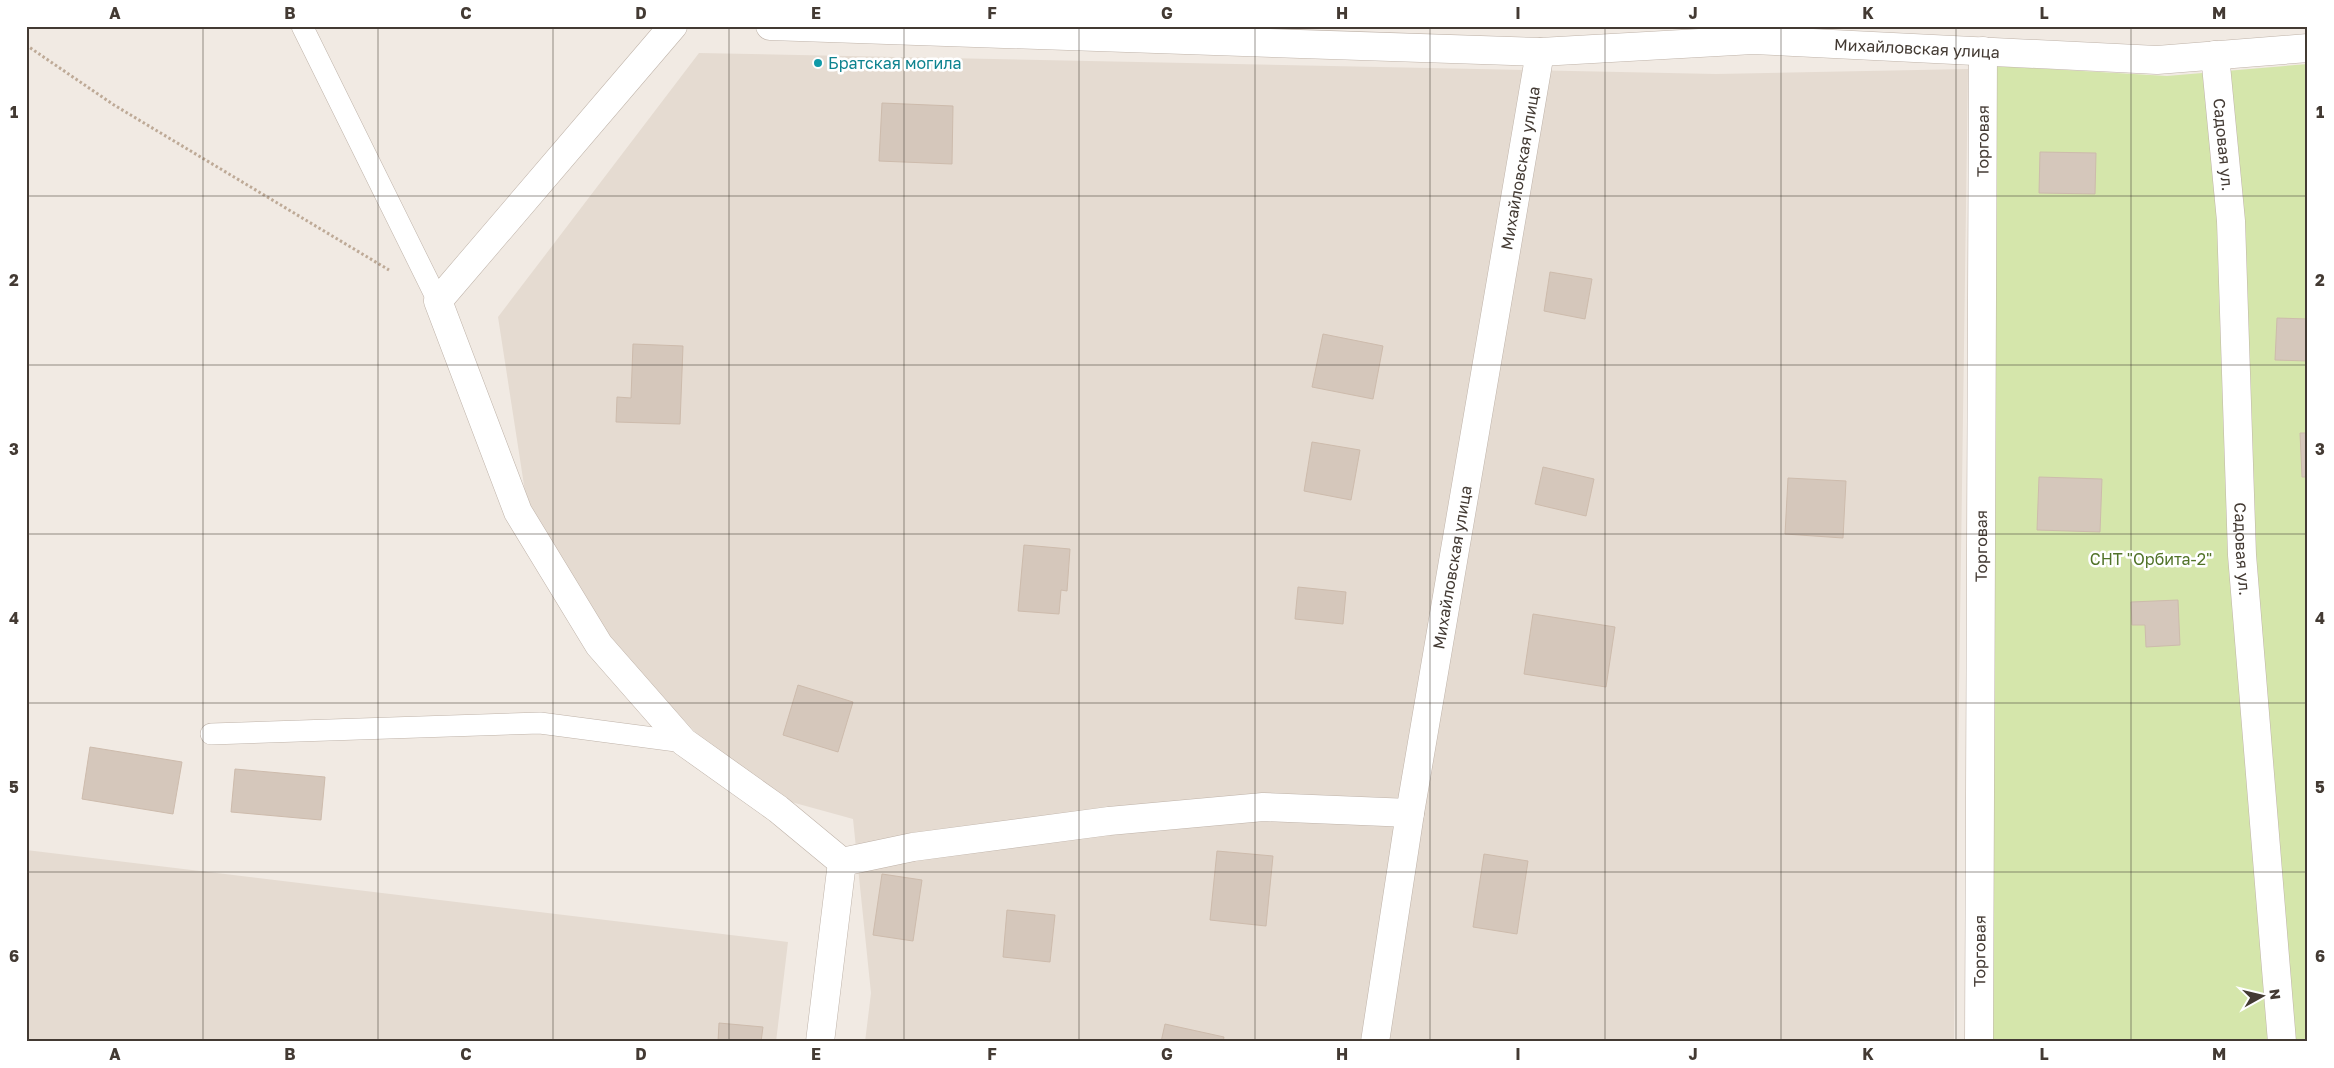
<svg xmlns="http://www.w3.org/2000/svg" width="2334" height="1068" font-family="'Golos Text',sans-serif">
<rect width="100%" height="100%" fill="#f1eae3"/>
<!-- residential -->
<g fill="#e5dbd1">
<path d="M 699,53 L 1716,74 L 1968,69 L 1954,1042 L 865,1042 L 871,993 L 853,819 L 784,800 L 698,735 L 605,635 L 526,498 L 498,317 Z"/>
<path d="M 26,850 L 788,942 L 776,1042 L 26,1042 Z"/>
</g>
<!-- green -->
<path fill="#d5e6ab" d="M 2308,64 L 2308,1042 L 1992,1042 L 1996,66 L 2167,76 Z"/>
<!-- building -->
<g fill="#d5c7bb" stroke="#cdbbac">
<path d="M 882,103 L 953,106 L 952,164 L 879,161 Z"/>
<path d="M 2040,152 L 2096,153 L 2095,194 L 2039,193 Z"/>
<path d="M 1550,272 L 1592,279 L 1585,319 L 1544,311 Z"/>
<path d="M 2277,318 L 2308,319 L 2308,361 L 2275,360 Z"/>
<path d="M 1323,334 L 1383,346 L 1373,399 L 1312,387 Z"/>
<path d="M 633,344 L 683,346 L 680,424 L 616,422 L 617,397 L 631,398 Z"/>
<path d="M 2300,433 L 2308,433 L 2308,477 L 2302,477 Z"/>
<path d="M 1312,442 L 1360,450 L 1351,500 L 1304,491 Z"/>
<path d="M 1543,467 L 1594,479 L 1586,516 L 1535,504 Z"/>
<path d="M 2039,477 L 2102,479 L 2100,532 L 2037,530 Z"/>
<path d="M 1788,478 L 1846,481 L 1843,538 L 1785,534 Z"/>
<path d="M 1024,545 L 1070,549 L 1067,591 L 1061,590 L 1059,614 L 1018,611 Z"/>
<path d="M 1298,587 L 1346,592 L 1343,624 L 1295,619 Z"/>
<path d="M 2178,600 L 2180,645 L 2146,647 L 2145,625 L 2132,625 L 2131,602 Z"/>
<path d="M 1533,614 L 1615,627 L 1606,687 L 1524,674 Z"/>
<path d="M 798,685 L 853,702 L 838,752 L 783,735 Z"/>
<path d="M 90,747 L 182,762 L 173,814 L 82,799 Z"/>
<path d="M 235,769 L 325,777 L 321,820 L 231,812 Z"/>
<path d="M 1217,851 L 1273,856 L 1266,926 L 1210,920 Z"/>
<path d="M 1484,854 L 1528,861 L 1517,934 L 1473,927 Z"/>
<path d="M 882,874 L 922,880 L 913,941 L 873,935 Z"/>
<path d="M 1007,910 L 1055,915 L 1050,962 L 1003,957 Z"/>
<path d="M 719,1023 L 763,1027 L 761,1042 L 718,1042 Z"/>
<path d="M 1165,1024 L 1224,1037 L 1223,1042 L 1161,1042 Z"/>
</g>
<g fill="none" stroke-linecap="round" stroke-linejoin="round">
<!-- lane casing -->
<g stroke="#bfb3a9" stroke-width="22">
<g id="lane">
<path d="M 302,26 L 438,301"/>
<path d="M 211,734 L 540,723 L 684,742"/>
</g>
</g>
<!-- street casing -->
<g stroke="#bfb3a9" stroke-width="29">
<g id="street">
<path d="M 673,26 L 438,301 L 518,512 L 599,645 L 684,742 L 778,809 L 842,862"/>
<path id="s1" d="M 770,26 L 1540,52 L 1753,40 L 2157,60 L 2308,48"/>
<path id="s2" d="M 2215,55 L 2231,221 L 2242,555 L 2282,1042"/>
<path d="M 820,1042 L 842,862 L 913,847 L 1109,821 L 1263,807 L 1410,813"/>
<path id="s3" d="M 1375,1042 L 1410,813 L 1540,52"/>
<path id="s4" d="M 1979,1042 L 1983,51"/>
</g>
</g>
<!-- path -->
<path stroke="#beaa97" stroke-width="3" stroke-dasharray="2.5 2.5" stroke-linecap="butt" d="M 26,45 L 114,105 L 389,270"/>
<!-- lane -->
<use href="#lane" stroke="#fff" stroke-width="21"/>
<!-- street -->
<use href="#street" stroke="#fff" stroke-width="28"/>
</g>
<!-- grid -->
<path fill="none" stroke="#433a33" stroke-width="1" stroke-opacity="0.55" d="M 203,26 L 203,1042M 378,26 L 378,1042M 553,26 L 553,1042M 729,26 L 729,1042M 904,26 L 904,1042M 1079,26 L 1079,1042M 1255,26 L 1255,1042M 1430,26 L 1430,1042M 1605,26 L 1605,1042M 1781,26 L 1781,1042M 1956,26 L 1956,1042M 2131,26 L 2131,1042M 26,196 L 2308,196M 26,365 L 2308,365M 26,534 L 2308,534M 26,703 L 2308,703M 26,872 L 2308,872"/>
<!-- markers -->
<circle fill="#0f9aa8" stroke="#fff" stroke-width="2" cx="818" cy="63" r="5"/>
<g text-anchor="middle" stroke-width="5" stroke-linejoin="round" paint-order="stroke">
<!-- street labels -->
<g font-size="16" fill="#433a33" stroke="#fff">
<text dy="6" stroke="none"><textPath href="#s1" startOffset="1148">Михайловская улица</textPath></text>
<text dy="6" stroke="none"><textPath href="#s4" startOffset="901">Торговая</textPath></text>
<text dy="6" stroke="none"><textPath href="#s2" startOffset="90">Садовая ул.</textPath></text>
<text dy="6" stroke="none"><textPath href="#s3" startOffset="886">Михайловская улица</textPath></text>
<text dy="6" stroke="none"><textPath href="#s4" startOffset="496">Торговая</textPath></text>
<text dy="6" stroke="none"><textPath href="#s2" startOffset="495">Садовая ул.</textPath></text>
<text dy="6" stroke="none"><textPath href="#s3" startOffset="481">Михайловская улица</textPath></text>
<text dy="6" stroke="none"><textPath href="#s4" startOffset="91">Торговая</textPath></text>
</g>
<!-- culture labels -->
<g font-size="16" fill="#0d838f" stroke="#fff" text-anchor="start">
<text x="828" y="69">Братская могила</text>
</g>
<!-- park labels -->
<g font-size="16" fill="#517328" stroke="#fff">
<text x="2151" y="565">СНТ "Орбита-2"</text>
</g>
</g>
<!-- border -->
<rect width="2334" height="1068" fill="none" stroke="#ffffff" stroke-width="55"/>
<!-- north arrow -->
<g transform="translate(2262 996) rotate(82)" stroke="#ffffff" stroke-width="4" paint-order="stroke">
<path d="M0-4L9 19L0 12L-9 19Z" fill="#433a33"/>
<text y="-8" font-size="14" font-weight="bold" text-anchor="middle" fill="#433a33">N</text>
</g>
<rect x="28" y="28" width="2278" height="1012" fill="none" stroke="#433a33" stroke-width="2"/>
<g font-size="16" text-anchor="middle" font-weight="bold" fill="#433a33">
<text x="115" y="19">A</text>
<text x="290" y="19">B</text>
<text x="466" y="19">C</text>
<text x="641" y="19">D</text>
<text x="816" y="19">E</text>
<text x="992" y="19">F</text>
<text x="1167" y="19">G</text>
<text x="1342" y="19">H</text>
<text x="1518" y="19">I</text>
<text x="1693" y="19">J</text>
<text x="1868" y="19">K</text>
<text x="2044" y="19">L</text>
<text x="2219" y="19">M</text>
<text x="14" y="118">1</text>
<text x="2320" y="118">1</text>
<text x="14" y="286">2</text>
<text x="2320" y="286">2</text>
<text x="14" y="455">3</text>
<text x="2320" y="455">3</text>
<text x="14" y="624">4</text>
<text x="2320" y="624">4</text>
<text x="14" y="793">5</text>
<text x="2320" y="793">5</text>
<text x="14" y="962">6</text>
<text x="2320" y="962">6</text>
<text x="115" y="1060">A</text>
<text x="290" y="1060">B</text>
<text x="466" y="1060">C</text>
<text x="641" y="1060">D</text>
<text x="816" y="1060">E</text>
<text x="992" y="1060">F</text>
<text x="1167" y="1060">G</text>
<text x="1342" y="1060">H</text>
<text x="1518" y="1060">I</text>
<text x="1693" y="1060">J</text>
<text x="1868" y="1060">K</text>
<text x="2044" y="1060">L</text>
<text x="2219" y="1060">M</text>
</g>
</svg>
